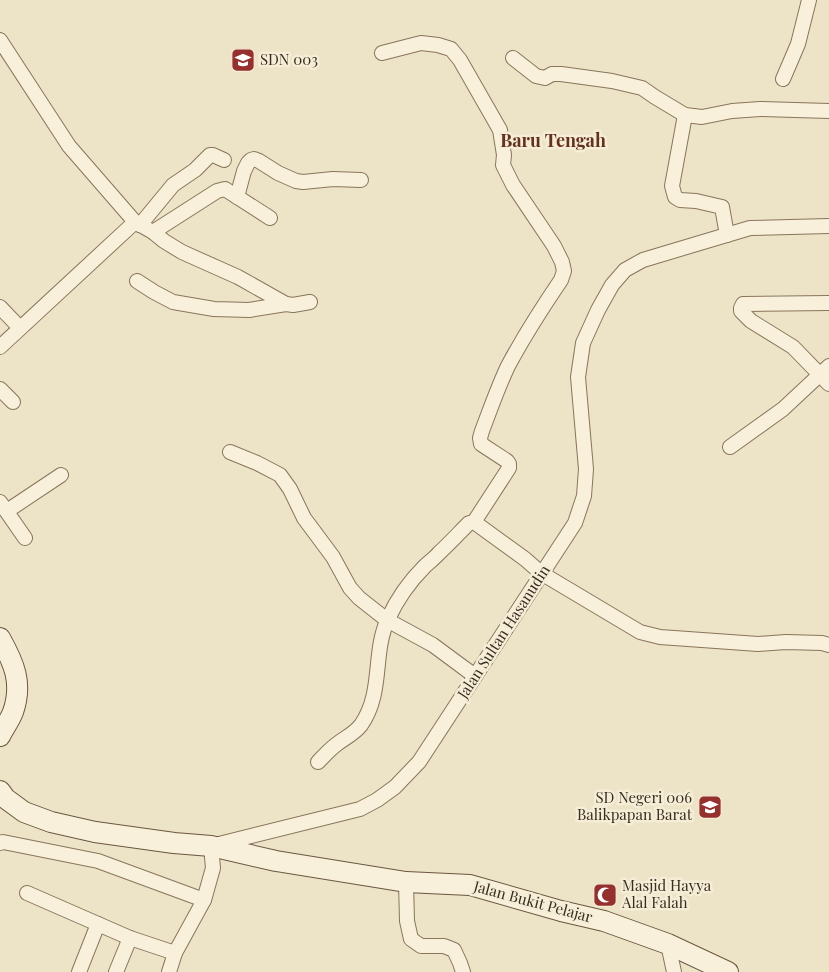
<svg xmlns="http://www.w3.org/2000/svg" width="829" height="972" font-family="'Playfair Display',serif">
<rect width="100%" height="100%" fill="#ede3c7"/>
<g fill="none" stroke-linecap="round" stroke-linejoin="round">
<!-- street casing -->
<g stroke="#89755c" stroke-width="16">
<g id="street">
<path d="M 0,40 L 69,146 L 135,222 L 0,347"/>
<path d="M 382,53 L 421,43 L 438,45 L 451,49 L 460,60 L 500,130 L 504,155 L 503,165 L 513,185 L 554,246 L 562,262 L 564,271 L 561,280 C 542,308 524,336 508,366 C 498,387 490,410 482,431 L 480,438 L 481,444 L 507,461 L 509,464 L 509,468 L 474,522"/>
<path d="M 513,58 L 536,76 L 545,78 L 552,74 L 561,74 L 612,81 L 642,88 L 655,97 L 685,115 L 702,117 L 732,111 L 760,109 L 829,111"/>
<path d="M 783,79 L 798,44 L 809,0"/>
<path d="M 685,115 L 672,186 L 675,197 L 680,200 L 696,201 L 722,207 L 727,235"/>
<path d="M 237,197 L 244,171 L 248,163 L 251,160 L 254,159 L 259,161 L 278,173 L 296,181 L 303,182 L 333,179 L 361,180"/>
<path d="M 135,222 L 153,232 L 164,241 L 182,252 L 238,277 L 286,304 L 293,305 L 310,302"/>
<path d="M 140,225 L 173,185 L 195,170 L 210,155 L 213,155 L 224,160"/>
<path d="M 153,232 L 217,191 L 225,189 L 270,218"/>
<path d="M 137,281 L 154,292 L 173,302 L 214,309 L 249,310 L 286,304"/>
<path d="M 829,303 L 743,304 L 741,308 L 741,311 L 751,321 L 793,347 L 829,384"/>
<path d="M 0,307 L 20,328"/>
<path d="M 0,389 L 13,402"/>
<path d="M 730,447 L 783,409 L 829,366"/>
<path d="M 230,452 L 257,463 L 280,475 L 290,489 L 304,518 L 333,557 L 350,588 L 359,598 L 387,620 L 433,645 L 460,665 L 475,676"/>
<path d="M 0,502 L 25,538"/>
<path d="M 7,511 L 61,475"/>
<path d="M 318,762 C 324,756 330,749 337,744 C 346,737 354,734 361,725 C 384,692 372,653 388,619 C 397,599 410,581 425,566 C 429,562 435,558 439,553 C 449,544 459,533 469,523 L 474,522 L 525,559 L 541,573 L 640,632 L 660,637 L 758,644 L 786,642 L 822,643 L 829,645"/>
<path d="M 0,843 L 3,842 L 98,861 L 204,900"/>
<path d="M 406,882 L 407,921 L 411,939 L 421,946 L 444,946 L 454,950 L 460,963 L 463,972"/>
<path d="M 27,893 L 130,938 L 175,953"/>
<path d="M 668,944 L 674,972"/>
<path d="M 79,972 L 98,924"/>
<path d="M 116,972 L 130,938"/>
<path d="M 169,972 L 175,953 L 204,900 L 213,868 L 211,846 L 360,809 L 377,800 L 395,787 L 419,762 L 575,523 L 584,496 L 586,469 L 578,377 L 583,343 L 598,310 L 612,285 L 625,270 L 643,260 L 750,228 L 829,226"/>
</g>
</g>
<!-- secondary casing -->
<g stroke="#6b5740" stroke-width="22">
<g id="secondary">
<path d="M 0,638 C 14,663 23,683 13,712 C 10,720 4,728 0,736"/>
<path d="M 0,791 L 5,798 L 24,812 L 51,822 L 95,832 L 174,843 L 211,846 L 276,861 L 406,882 L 470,885 L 561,911 L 604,921 L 668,944 L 728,972"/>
</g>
</g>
<!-- street -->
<use href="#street" stroke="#f8f0da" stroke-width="14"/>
<!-- secondary -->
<use href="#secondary" stroke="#f8f0da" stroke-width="20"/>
</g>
<!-- icons -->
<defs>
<g id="school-square" transform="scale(1.25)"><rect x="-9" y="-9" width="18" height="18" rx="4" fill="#96302e" stroke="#f5edd6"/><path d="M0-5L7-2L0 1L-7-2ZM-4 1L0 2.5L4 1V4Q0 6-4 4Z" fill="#fff"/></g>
<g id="mosque-square" transform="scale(1.25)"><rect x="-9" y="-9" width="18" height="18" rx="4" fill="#96302e" stroke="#f5edd6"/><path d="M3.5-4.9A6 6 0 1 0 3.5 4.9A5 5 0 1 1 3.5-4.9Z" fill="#fff"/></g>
</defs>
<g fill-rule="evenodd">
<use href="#school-square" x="243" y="60"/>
<use href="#school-square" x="710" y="807"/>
<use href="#mosque-square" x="605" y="895"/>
</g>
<g text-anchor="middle" stroke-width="5" stroke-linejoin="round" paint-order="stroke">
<!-- poi labels -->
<g font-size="15" fill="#392d20" stroke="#f5edd6" text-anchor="start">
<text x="260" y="65">SDN 003</text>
<text x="692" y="803" text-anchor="end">SD Negeri 006<tspan x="692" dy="17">Balikpapan Barat</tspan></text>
<text x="622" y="891">Masjid Hayya<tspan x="622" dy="17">Alal Falah</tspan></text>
</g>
<!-- street labels -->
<g font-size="15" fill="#392d20" stroke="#f5edd6">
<text transform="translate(504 632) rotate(-57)" y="5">Jalan Sultan Hasanudin</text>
<text transform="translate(533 902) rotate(15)" y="5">Jalan Bukit Pelajar</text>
</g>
<!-- quarter labels -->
<g font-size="18" font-weight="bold" fill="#653120" stroke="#f5edd6">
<text x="553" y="147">Baru Tengah</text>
</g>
</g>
</svg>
